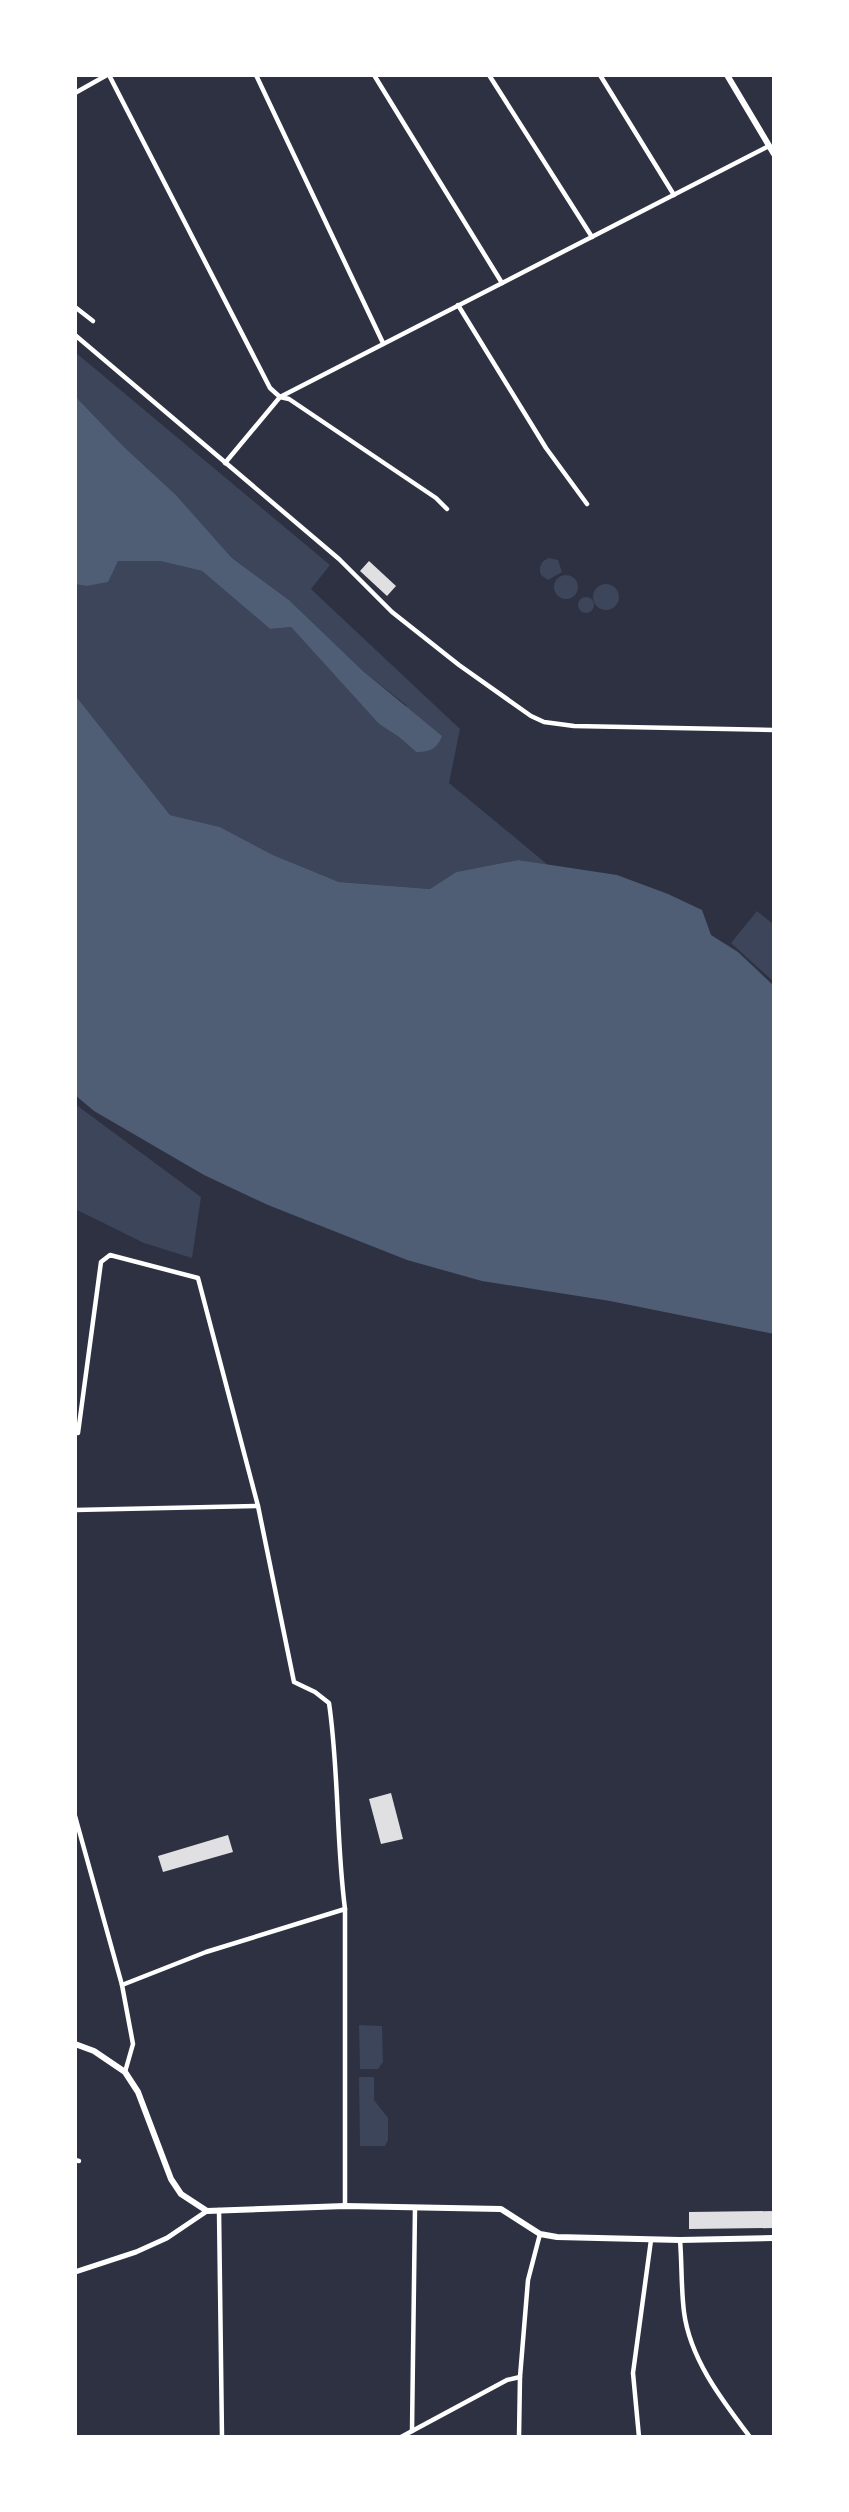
<svg xmlns="http://www.w3.org/2000/svg" width="849" height="2512" font-family="'Sofia Sans Condensed',sans-serif">
<rect width="100%" height="100%" fill="#2d3142"/>
<!-- green -->
<g fill="#3c4559">
<path d="M 75,352 L 330,565 L 311,589 L 460,729 L 449,783 L 548,865 L 518,860 L 456,872 L 430,889 L 339,882 L 273,855 L 220,827 L 170,815 L 75,695 L 75,584 L 86,586 L 118,561 L 160,561 L 202,571 L 270,629 L 291,627 L 379,724 L 399,737 L 416,752 L 406,705 L 363,671 L 289,600 L 232,558 L 176,495 L 123,446 L 75,396 Z"/>
<path d="M 549,558 L 558,560 L 562,572 L 548,580 L 541,575 C 538,567 541,561 549,558 Z"/>
<circle cx="566" cy="587" r="12"/>
<circle cx="606" cy="597" r="13"/>
<circle cx="586" cy="605" r="8"/>
<path d="M 757,911 L 774,925 L 774,982 L 731,943 Z"/>
<path d="M 75,1104 L 201,1197 L 192,1258 L 144,1243 L 75,1209 Z"/>
<path d="M 359,2025 L 382,2026 L 383,2062 L 378,2069 L 360,2069 Z"/>
<path d="M 359,2077 L 374,2077 L 374,2100 L 388,2118 L 388,2140 L 385,2146 L 360,2146 Z"/>
</g>
<!-- water -->
<g fill="#4f5d75">
<path d="M 75,396 L 123,446 L 176,495 L 232,558 L 289,600 L 363,671 L 442,736 C 437,749 430,752 416,752 L 399,737 L 379,724 L 291,627 L 270,629 L 202,571 L 160,561 L 118,561 L 108,582 L 86,586 L 75,584 Z"/>
<path d="M 75,695 L 170,815 L 220,827 L 273,855 L 339,882 L 430,889 L 456,872 L 518,860 L 617,875 L 668,894 L 702,910 L 711,935 L 738,952 L 774,986 L 774,1334 L 610,1301 L 482,1281 L 407,1260 L 268,1205 L 204,1175 L 94,1111 L 75,1095 Z"/>
</g>
<!-- building -->
<g fill="#e0e0e3">
<path d="M 369,561 L 396,586 L 387,596 L 360,571 Z"/>
<path d="M 391,1793 L 403,1839 L 381,1844 L 369,1799 Z"/>
<path d="M 228,1835 L 233,1852 L 163,1872 L 158,1856 Z"/>
<path d="M 774,2211 L 774,2228 L 689,2229 L 689,2212 Z"/>
</g>
<g fill="none" stroke-linecap="round" stroke-linejoin="round">
<!-- minor -->
<g stroke="#fff" stroke-width="4.5">
<path d="M 109,75 L 270,388 L 280,397 L 289,399 L 436,498 L 447,509"/>
<path d="M 256,75 L 383,343"/>
<path d="M 374,75 L 502,283"/>
<path d="M 489,75 L 592,237"/>
<path d="M 600,75 L 674,195"/>
<path d="M 75,93 L 107,75"/>
<path d="M 458,305 L 546,448 L 587,504"/>
<path d="M 75,307 L 93,321"/>
<path d="M 75,335 L 339,559 L 392,612 L 459,665 L 531,716 L 544,722 L 574,726 L 774,730"/>
<path d="M 225,463 L 280,397 L 769,146"/>
<path d="M 78,1433 L 101,1262 L 110,1255 L 198,1278 L 258,1506 L 294,1682 L 315,1692 L 329,1703 C 339,1771 336,1840 345,1909"/>
<path d="M 75,1510 L 258,1506"/>
<path d="M 75,1816 L 122,1985 L 133,2044 L 125,2072"/>
<path d="M 122,1985 L 206,1952 L 345,1909 L 345,2206"/>
<path d="M 75,2160 L 79,2161"/>
<path d="M 219,2210 L 222,2437"/>
<path d="M 680,2240 C 682,2264 681,2288 684,2312 C 690,2359 722,2400 750,2437"/>
<path d="M 412,2431 L 415,2208"/>
<path d="M 401,2437 L 507,2380 L 520,2377"/>
<path d="M 519,2437 L 520,2377 L 528,2280 L 540,2234"/>
<path d="M 639,2437 L 633,2373 L 651,2240"/>
</g>
<!-- tertiary -->
<path stroke="#fff" stroke-width="5" d="M 75,2272 L 136,2252 L 167,2238 L 207,2211"/>
<!-- secondary -->
<g stroke="#fff" stroke-width="6">
<path d="M 727,75 L 774,154"/>
<path d="M 75,2044 L 94,2051 L 125,2072 L 138,2092 L 171,2179 L 181,2194 L 207,2211 L 345,2206 L 501,2209 L 540,2234 L 557,2237 L 680,2240 L 774,2238"/>
</g>
</g>
<!-- border -->
<rect width="849" height="2512" fill="none" stroke="#ffffff" stroke-width="154"/>
</svg>
